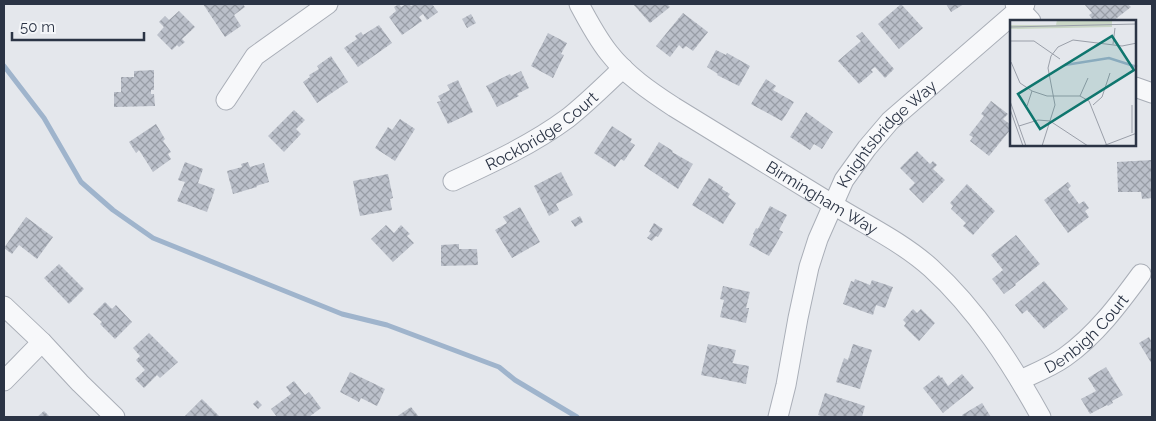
<svg xmlns="http://www.w3.org/2000/svg" width="1156" height="421" font-family="Raleway,sans-serif">
<defs>
<pattern id="building-cross-hatch" width="8" height="8" patternUnits="userSpaceOnUse" patternTransform="scale(1.25)"><rect width="8" height="8" fill="#bbc0ca"/><path d="M0 0l8 8M0 8l8-8" fill="none" stroke="#989da6"/></pattern>
</defs>
<rect width="100%" height="100%" fill="#e4e7ec"/>
<g fill="none" stroke-linecap="round" stroke-linejoin="round">
<!-- stream -->
<path stroke="#9fb4cc" stroke-width="5" d="M 4,66 L 44,118 L 81,182 L 113,210 L 153,238 L 342,314 L 387,325 L 499,367 L 515,380 L 577,417"/>
</g>
<!-- building -->
<g fill="url(#building-cross-hatch)">
<path d="M 203,4 L 243,4 L 245,7 L 234,15 L 241,26 L 225,37 Z"/>
<path d="M 399,4 L 401,7 L 406,4 L 409,4 L 411,6 L 415,4 L 432,4 L 438,12 L 427,20 L 423,14 L 419,17 L 422,21 L 402,35 L 389,17 L 396,11 L 394,7 Z"/>
<path d="M 633,4 L 667,4 L 670,7 L 650,23 Z"/>
<path d="M 901,4 L 923,28 L 899,49 L 878,24 Z"/>
<path d="M 946,4 L 964,4 L 951,12 Z"/>
<path d="M 1086,4 L 1128,4 L 1131,7 L 1113,21 L 1094,21 L 1089,15 L 1092,13 L 1085,5 Z"/>
<path d="M 179,11 L 195,27 L 182,39 L 185,42 L 179,47 L 177,45 L 172,50 L 157,35 L 164,27 L 159,22 L 165,16 L 169,20 Z"/>
<path d="M 683,13 L 708,32 L 693,51 L 686,46 L 683,49 L 679,45 L 670,57 L 656,46 Z"/>
<path d="M 471,14 L 476,23 L 467,28 L 462,19 Z"/>
<path d="M 379,25 L 392,43 L 358,67 L 344,48 L 357,39 L 355,36 L 361,32 L 363,35 Z"/>
<path d="M 862,32 L 894,69 L 885,78 L 875,67 L 871,70 L 873,72 L 859,84 L 838,61 L 861,41 L 856,36 Z"/>
<path d="M 548,33 L 567,43 L 561,54 L 564,55 L 553,78 L 531,66 Z"/>
<path d="M 716,50 L 726,55 L 727,53 L 750,66 L 739,86 L 717,75 L 718,74 L 707,67 Z"/>
<path d="M 331,56 L 348,82 L 317,103 L 303,82 L 310,77 L 309,75 L 319,69 L 317,66 Z"/>
<path d="M 154,70 L 154,90 L 151,90 L 151,94 L 154,94 L 155,106 L 114,107 L 114,92 L 121,92 L 121,77 L 134,77 L 134,71 Z"/>
<path d="M 521,71 L 529,88 L 517,94 L 519,96 L 497,107 L 486,86 L 510,74 L 511,76 Z"/>
<path d="M 766,79 L 776,86 L 773,90 L 794,102 L 782,121 L 751,104 Z"/>
<path d="M 458,80 L 473,112 L 448,124 L 437,102 L 441,101 L 438,96 L 450,90 L 447,85 Z"/>
<path d="M 991,101 L 1008,114 L 1003,119 L 1011,125 L 1011,129 L 989,156 L 970,141 L 973,137 L 969,135 L 984,116 L 981,114 Z"/>
<path d="M 294,110 L 305,120 L 296,129 L 301,134 L 284,152 L 268,136 Z"/>
<path d="M 806,112 L 833,132 L 822,149 L 814,144 L 810,150 L 790,137 Z"/>
<path d="M 400,119 L 415,129 L 395,161 L 375,148 L 388,127 L 392,130 Z"/>
<path d="M 156,124 L 165,139 L 163,141 L 171,152 L 168,154 L 171,159 L 153,172 L 139,150 L 136,153 L 129,142 Z"/>
<path d="M 612,126 L 632,139 L 630,142 L 635,145 L 624,161 L 621,159 L 615,167 L 594,153 Z"/>
<path d="M 659,142 L 673,151 L 672,152 L 693,164 L 678,189 L 644,166 Z"/>
<path d="M 917,151 L 930,164 L 933,161 L 937,165 L 933,169 L 945,180 L 923,203 L 909,189 L 915,183 L 900,168 Z"/>
<path d="M 1152,160 L 1152,198 L 1142,199 L 1141,192 L 1118,192 L 1117,162 Z"/>
<path d="M 185,162 L 203,169 L 198,183 L 215,189 L 207,212 L 177,201 L 185,182 L 178,180 Z"/>
<path d="M 248,162 L 250,167 L 264,163 L 269,182 L 256,186 L 257,187 L 233,194 L 227,171 L 242,167 L 241,164 Z"/>
<path d="M 561,172 L 573,195 L 556,204 L 559,210 L 549,216 L 534,186 Z"/>
<path d="M 388,174 L 393,198 L 390,199 L 392,210 L 360,216 L 353,181 Z"/>
<path d="M 709,178 L 723,187 L 722,189 L 730,194 L 728,197 L 736,203 L 723,224 L 692,205 Z"/>
<path d="M 1068,182 L 1071,186 L 1068,189 L 1079,204 L 1084,201 L 1089,208 L 1085,211 L 1089,217 L 1068,233 L 1044,200 Z"/>
<path d="M 967,184 L 995,211 L 973,235 L 963,226 L 966,223 L 951,209 L 953,206 L 950,203 Z"/>
<path d="M 770,206 L 787,215 L 779,230 L 783,232 L 769,256 L 749,245 L 754,235 L 753,234 L 756,228 L 758,229 Z"/>
<path d="M 520,207 L 540,242 L 512,258 L 495,230 L 507,223 L 503,217 Z"/>
<path d="M 580,216 L 583,222 L 575,227 L 571,221 Z"/>
<path d="M 26,217 L 53,237 L 37,259 L 19,245 L 12,254 L 4,248 Z"/>
<path d="M 654,223 L 663,229 L 658,237 L 656,236 L 652,241 L 647,238 L 651,233 L 649,232 Z"/>
<path d="M 386,225 L 394,233 L 401,225 L 410,234 L 407,236 L 414,243 L 393,262 L 371,239 Z"/>
<path d="M 1016,235 L 1040,264 L 1015,284 L 1016,285 L 1004,294 L 992,279 L 1003,270 L 991,255 Z"/>
<path d="M 459,244 L 459,249 L 477,249 L 478,265 L 441,266 L 441,245 Z"/>
<path d="M 59,264 L 84,289 L 69,304 L 44,278 Z"/>
<path d="M 855,279 L 870,285 L 872,280 L 893,287 L 885,308 L 876,305 L 873,315 L 843,304 L 851,281 L 854,282 Z"/>
<path d="M 1044,281 L 1068,309 L 1044,329 L 1027,310 L 1022,314 L 1015,305 Z"/>
<path d="M 723,286 L 750,292 L 746,308 L 749,308 L 746,323 L 720,317 L 724,300 L 720,299 Z"/>
<path d="M 105,302 L 112,309 L 116,305 L 132,322 L 115,339 L 100,324 L 102,322 L 93,314 Z"/>
<path d="M 913,309 L 917,313 L 921,309 L 935,323 L 919,341 L 904,326 L 906,323 L 903,320 Z"/>
<path d="M 149,333 L 178,362 L 160,378 L 157,375 L 144,388 L 135,379 L 145,370 L 136,360 L 140,356 L 133,348 Z"/>
<path d="M 1149,337 L 1152,343 L 1152,364 L 1139,343 Z"/>
<path d="M 708,344 L 736,350 L 733,362 L 732,363 L 749,366 L 746,384 L 701,375 Z"/>
<path d="M 853,344 L 872,350 L 860,389 L 836,382 L 844,358 L 848,360 Z"/>
<path d="M 1106,367 L 1123,395 L 1112,401 L 1113,403 L 1108,406 L 1107,405 L 1090,414 L 1081,399 L 1096,391 L 1088,378 Z"/>
<path d="M 350,372 L 385,389 L 377,406 L 361,398 L 359,402 L 340,392 Z"/>
<path d="M 962,374 L 974,388 L 943,413 L 923,388 L 939,375 L 941,378 L 942,377 L 948,386 Z"/>
<path d="M 294,381 L 305,395 L 309,392 L 321,408 L 309,417 L 277,417 L 271,409 L 291,394 L 286,387 Z"/>
<path d="M 825,393 L 865,406 L 862,417 L 821,417 L 821,416 L 818,415 Z"/>
<path d="M 202,399 L 220,417 L 184,417 Z"/>
<path d="M 257,400 L 262,405 L 258,409 L 253,404 Z"/>
<path d="M 982,403 L 991,417 L 963,417 L 962,415 Z"/>
<path d="M 411,407 L 419,417 L 396,417 Z"/>
<path d="M 44,411 L 50,417 L 37,417 Z"/>
</g>
<g fill="none" stroke-linecap="round" stroke-linejoin="round">
<!-- minor casing -->
<g stroke="#a9aeb7" stroke-width="21">
<g id="minor">
<path id="s1" d="M 579,4 C 588,21 597,38 609,53 C 626,75 651,92 674,107 C 727,139 779,172 832,204 C 866,225 902,242 931,268 C 977,310 1011,363 1041,417"/>
<path d="M 1015,4 L 1031,21"/>
<path d="M 1135,87 L 1152,93"/>
<path d="M 226,100 L 255,56 L 328,4"/>
<path id="s2" d="M 453,181 C 492,163 533,144 568,118 C 587,103 605,85 623,68"/>
<path d="M 4,306 L 42,342 L 80,383 L 115,417"/>
<path id="s3" d="M 1020,380 C 1035,373 1051,367 1065,357 C 1096,335 1119,304 1141,274"/>
<path d="M 4,381 L 42,342"/>
<path id="s4" d="M 778,417 L 786,385 L 798,318 L 809,267 L 818,239 L 844,180 L 867,148 L 890,121 L 1025,4"/>
</g>
</g>
<!-- minor -->
<use href="#minor" stroke="#f7f8fa" stroke-width="19"/>
</g>
<g text-anchor="middle" stroke-width="4" stroke-linejoin="round" paint-order="stroke">
<!-- street labels -->
<g font-size="16" fill="#2b3445" stroke="#f4f6f9">
<text dy="6" stroke="none"><textPath href="#s2" startOffset="102">Rockbridge Court</textPath></text>
<text dy="6" stroke="none"><textPath href="#s4" startOffset="310">Knightsbridge Way</textPath></text>
<text dy="6" stroke="none"><textPath href="#s1" startOffset="316">Birmingham Way</textPath></text>
<text dy="6" stroke="none"><textPath href="#s3" startOffset="82">Denbigh Court</textPath></text>
</g>
</g>
<!-- overview -->
<g transform="translate(1010 20)">
<rect width="126" height="126" fill="#e4e7ec"/>
<path d="M 47,0 L 102,0 L 102,7 L 0,9 L 0,5 L 46,5 Z" fill="#c9d6c5"/>
<path fill="none" stroke="#9fb4cc" stroke-width="2.5" d="M 55,45 L 99,38 L 127,47"/>
<path fill="none" stroke="#9a9fa9" stroke-width="1" d="M 0,7 L 127,4M 0,21 L 24,21 L 50,39M 103,24 L 105,8M 1,42 L 10,63 L 22,71 L 37,76 L 70,76 L 79,81 L 97,126M 70,76 L 78,58M 0,81 L 16,126M 83,85 L 92,77 L 100,53M 122,85 L 122,113M 17,86 L 22,71M 0,89 L 13,126M 9,106 L 28,100 L 40,101 L 78,126M 32,126 L 45,85 L 38,48 L 41,36 L 48,27 L 63,20 L 112,26 L 127,23M 93,126 L 127,113"/>
<path fill="#0f766e" fill-opacity="0.15" stroke="#0f766e" stroke-width="2.5" d="M 102,16 L 124,50 L 30,109 L 8,74 Z"/>
<rect width="126" height="126" fill="none" stroke="#2b3445" stroke-width="2.5"/>
</g>
<!-- border -->
<rect width="1156" height="421" fill="none" stroke="#2b3445" stroke-width="10"/>
<!-- scale -->
<path d="M12 32v8h132v-8" fill="none" stroke="#2b3445" stroke-width="2.5"/>
<text x="20" y="32" font-size="15" fill="#2b3445" stroke="#f4f6f9" stroke-width="4" paint-order="stroke">50 m</text>
</svg>
